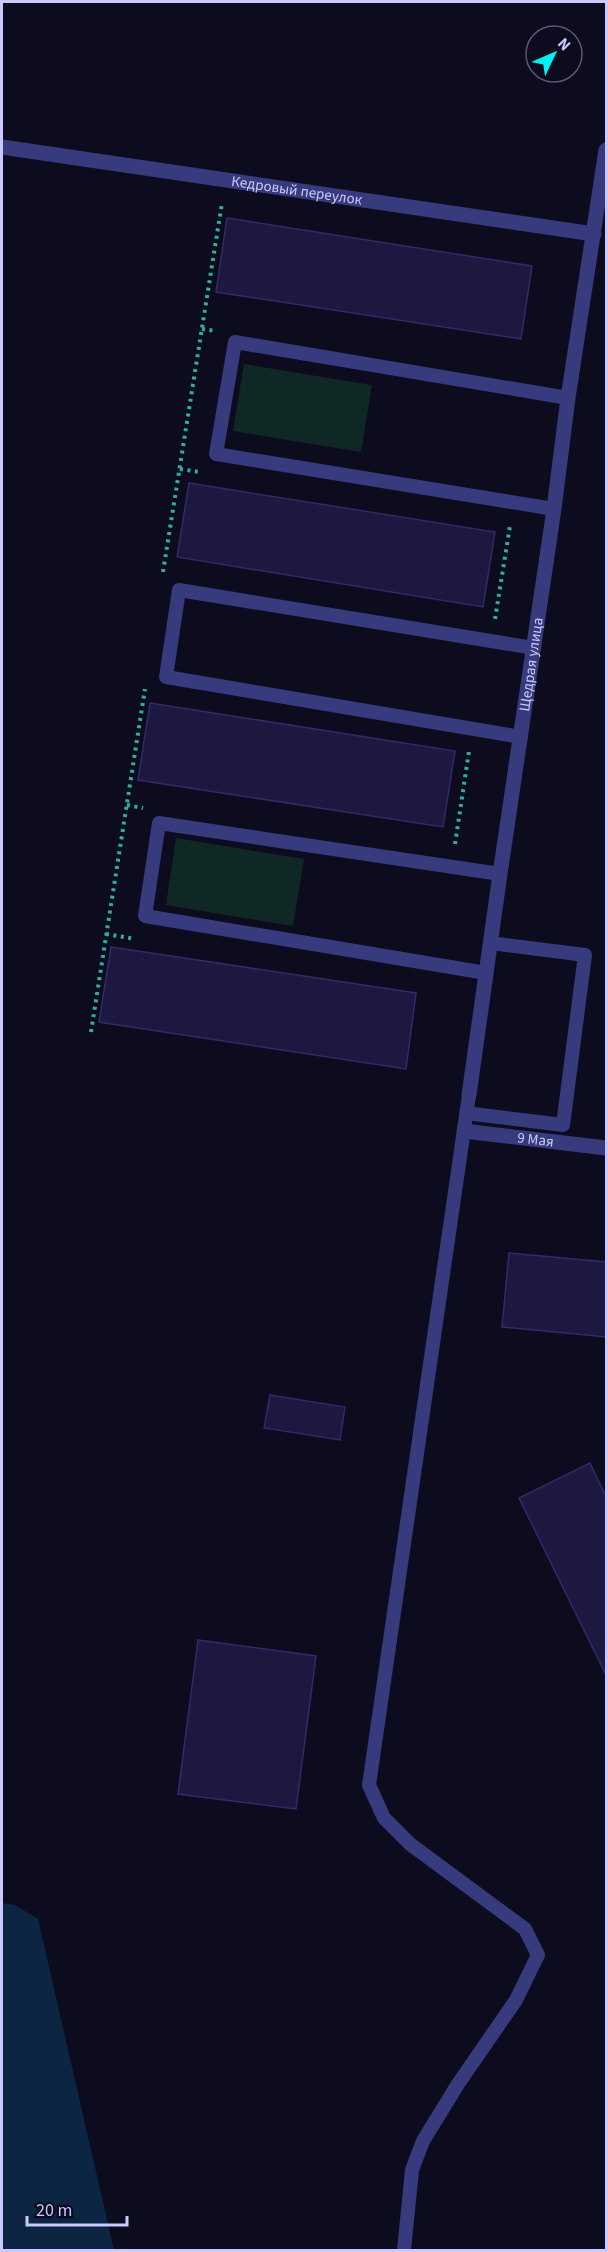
<svg xmlns="http://www.w3.org/2000/svg" width="608" height="2252" font-family="'Source Sans 3',sans-serif">
<rect width="100%" height="100%" fill="#0d0c1e"/>
<!-- green -->
<g fill="#0f2825">
<path d="M 244,364 L 372,385 L 361,452 L 233,431 Z"/>
<path d="M 176,838 L 304,859 L 293,926 L 166,905 Z"/>
</g>
<!-- water -->
<path fill="#0c2542" d="M 2,1903 L 15,1905 L 38,1919 L 114,2250 L 2,2250 Z"/>
<!-- building -->
<g fill="#1d183f" stroke="#312a6b" stroke-width="1.5">
<path d="M 227,218 L 532,266 L 521,339 L 216,292 Z"/>
<path d="M 189,483 L 495,532 L 483,607 L 177,557 Z"/>
<path d="M 150,703 L 455,751 L 443,827 L 138,780 Z"/>
<path d="M 111,947 L 416,993 L 406,1069 L 99,1022 Z"/>
<path d="M 509,1253 L 606,1262 L 606,1337 L 502,1327 Z"/>
<path d="M 270,1395 L 345,1407 L 340,1440 L 264,1428 Z"/>
<path d="M 590,1463 L 606,1497 L 606,1675 L 519,1498 Z"/>
<path d="M 198,1640 L 316,1656 L 296,1809 L 178,1794 Z"/>
</g>
<g fill="none" stroke-linecap="round" stroke-linejoin="round">
<!-- path -->
<g stroke="#2daf9c" stroke-width="4" stroke-dasharray="3 4.5" stroke-linecap="butt">
<path d="M 202,329 L 216,331"/>
<path d="M 180,469 L 200,472"/>
<path d="M 163,572 L 222,203"/>
<path d="M 495,619 L 510,526"/>
<path d="M 127,805 L 143,808"/>
<path d="M 455,844 L 469,751"/>
<path d="M 106,934 L 135,939"/>
<path d="M 91,1032 L 145,689"/>
</g>
<!-- lane -->
<g stroke="#373a7d" stroke-width="14">
<path d="M 554,509 L 216,454 L 235,342 L 568,398"/>
<path d="M 521,737 L 166,677 L 179,590 L 534,648"/>
<path d="M 486,973 L 145,916 L 159,823 L 500,874"/>
<path d="M 466,1113 L 563,1125 L 585,955 L 490,943"/>
<path d="M 404,2250 L 412,2170 L 423,2141 L 458,2084 L 516,2000 L 538,1955 L 525,1929 L 410,1844 L 384,1818 L 369,1785 L 469,1095"/>
</g>
<!-- street -->
<g stroke="#373a7d" stroke-width="15">
<path id="s1" d="M 2,147 L 594,234"/>
<path id="s2" d="M 469,1095 L 500,874 L 554,509 L 568,398 L 606,150"/>
<path id="s3" d="M 464,1131 L 606,1148"/>
</g>
</g>
<g text-anchor="middle" stroke-width="5" stroke-linejoin="round" paint-order="stroke">
<!-- street labels -->
<g font-size="15" fill="#cac9ff" stroke="#0d0c1e">
<text dy="5" stroke="none"><textPath href="#s1" startOffset="298">Кедровый переулок</textPath></text>
<text dy="5" stroke="none"><textPath href="#s2" startOffset="435">Щедрая улица</textPath></text>
<text dy="5" stroke="none"><textPath href="#s3" startOffset="72">9 Мая</textPath></text>
</g>
</g>
<!-- border -->
<rect width="608" height="2252" fill="none" stroke="#cac9ff" stroke-width="6"/>
<!-- north arrow -->
<g transform="translate(554 54) rotate(46)"><circle r="28" fill="#0d0c1e" stroke="#595878" stroke-width="1.5"/>
<path d="M0-4.5L10 22L0 15L-10 22Z" fill="#00f0f4"/>
<text y="-9" font-size="16" font-weight="bold" text-anchor="middle" fill="#cac9ff">N</text>
</g>
<!-- scale -->
<path d="M27 2216v9h100v-9" fill="none" stroke="#cac9ff" stroke-width="3"/>
<text x="36" y="2216" font-size="18" fill="#cac9ff" stroke="#0d0c1e" stroke-width="4.5" paint-order="stroke">20 m</text>
</svg>
